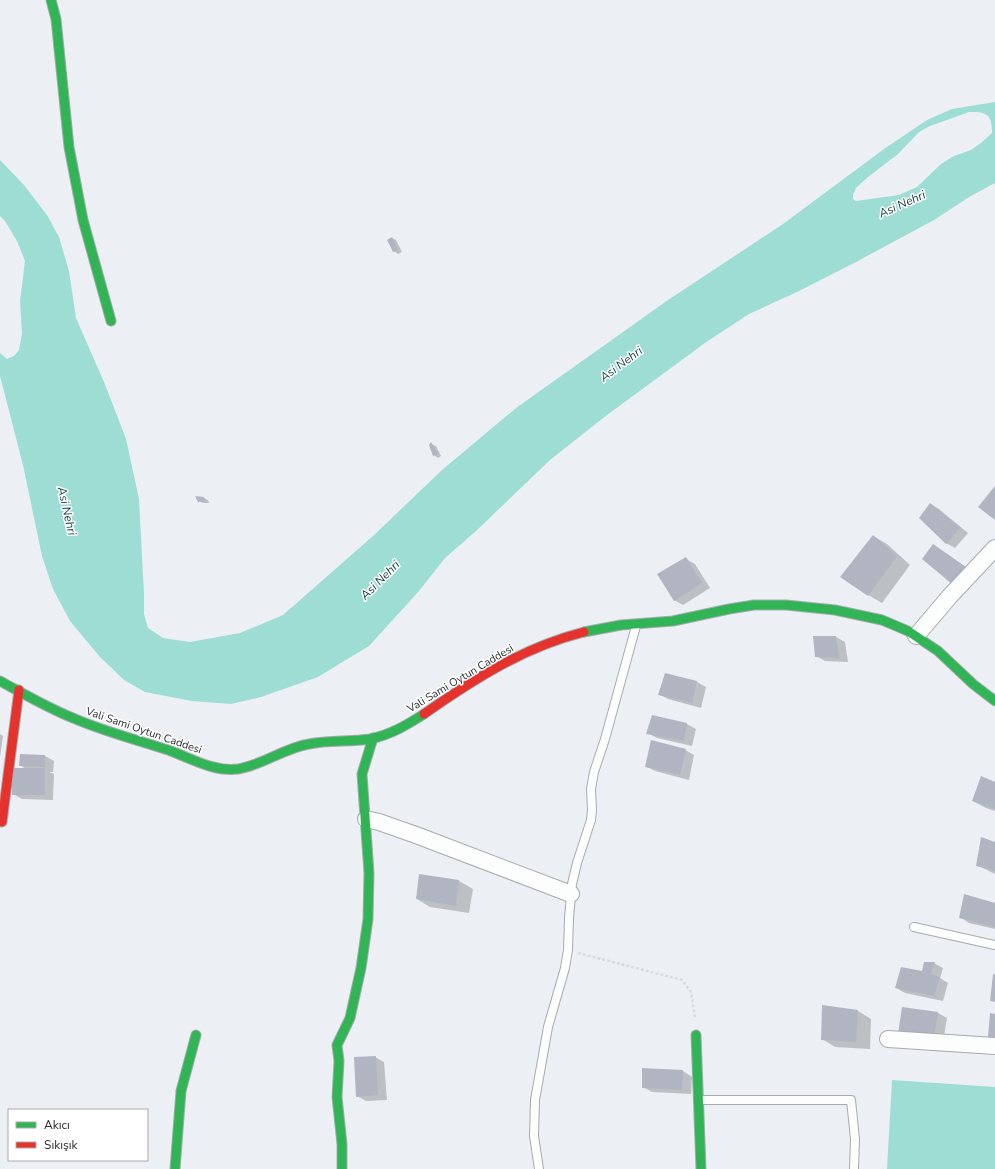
<svg xmlns="http://www.w3.org/2000/svg" width="995" height="1169" font-family="'Nunito Sans',sans-serif">
<rect width="100%" height="100%" fill="#ecf0f4"/>
<!-- water -->
<g fill="#9dddd3" fill-rule="evenodd">
<path d="M 995,102 L 995,183 L 969,197 L 934,220 L 856,262 L 797,292 L 749,314 L 705,343 L 607,415 L 550,460 L 476,531 L 445,558 L 419,591 L 369,646 L 318,677 L 261,697 L 231,704 L 192,701 L 145,692 L 124,680 L 100,657 L 70,621 L 53,589 L 42,556 L 23,465 L 0,376 L 0,353 L 7,359 L 14,356 L 19,350 L 22,334 L 20,301 L 25,261 L 17,241 L 5,221 L 0,216 L 0,160 L 24,185 L 47,215 L 59,237 L 69,271 L 76,318 L 104,382 L 126,439 L 139,499 L 144,594 L 144,614 L 148,628 L 163,638 L 190,642 L 240,633 L 283,615 L 373,536 L 442,470 L 516,408 L 668,300 L 783,224 L 884,149 L 927,120 L 952,109 ZM 969,112 C 987,112 992,114 992,133 L 981,143 L 971,150 L 954,156 L 941,164 L 917,187 L 899,195 L 856,201 L 853,199 L 853,195 L 856,188 L 868,177 L 898,154 L 919,132 L 930,126 Z"/>
<path d="M 892,1080 L 995,1087 L 995,1169 L 887,1169 Z"/>
</g>
<!-- shadow -->
<g fill="#0003">
<path d="M 392,238 L 396,240 L 402,252 L 398,254 L 394,251 Z"/>
<path d="M 431,444 L 436,446 L 441,456 L 438,458 L 434,455 Z"/>
<path d="M 204,498 L 208,500 L 209,503 L 203,503 L 198,501 Z"/>
<path d="M 931,504 L 939,509 L 968,533 L 955,548 L 946,543 Z"/>
<path d="M 873,536 L 887,544 L 910,565 L 882,603 L 868,595 Z"/>
<path d="M 686,559 L 695,564 L 710,588 L 683,605 L 674,600 Z"/>
<path d="M 836,637 L 845,642 L 848,662 L 825,661 L 816,656 Z"/>
<path d="M 666,674 L 697,682 L 706,687 L 701,708 L 668,699 L 659,694 Z"/>
<path d="M 652,717 L 687,724 L 696,729 L 692,746 L 657,738 L 648,733 Z"/>
<path d="M 0,734 L 3,736 L 0,757 Z"/>
<path d="M 685,750 L 694,755 L 689,780 L 655,771 L 646,766 Z"/>
<path d="M 45,756 L 54,761 L 53,772 L 49,772 L 54,774 L 53,800 L 22,799 L 13,794 L 26,769 L 20,765 Z"/>
<path d="M 995,783 L 995,811 L 986,808 L 973,801 Z"/>
<path d="M 995,843 L 995,874 L 977,865 Z"/>
<path d="M 420,875 L 459,881 L 473,889 L 469,913 L 430,907 L 417,899 Z"/>
<path d="M 995,904 L 995,929 L 969,923 L 960,917 Z"/>
<path d="M 934,963 L 943,968 L 940,978 L 948,983 L 943,1001 L 905,993 L 896,988 Z"/>
<path d="M 903,1008 L 938,1013 L 947,1018 L 943,1042 Z"/>
<path d="M 858,1011 L 871,1019 L 870,1049 L 835,1047 L 822,1039 Z"/>
<path d="M 375,1057 L 384,1062 L 387,1100 L 366,1101 L 357,1096 Z"/>
<path d="M 683,1071 L 692,1077 L 691,1094 L 652,1092 L 643,1087 Z"/>
</g>
<!-- building -->
<g fill="#b0b5c1">
<path d="M 392,237 L 398,250 L 393,252 L 387,240 Z"/>
<path d="M 431,442 L 438,454 L 433,456 L 429,445 Z"/>
<path d="M 995,486 L 995,520 L 978,507 Z"/>
<path d="M 195,496 L 204,497 L 205,501 L 198,502 Z"/>
<path d="M 930,503 L 960,528 L 946,544 L 919,518 Z"/>
<path d="M 873,535 L 897,556 L 868,596 L 840,577 Z"/>
<path d="M 933,544 L 966,567 L 952,584 L 922,559 Z"/>
<path d="M 686,557 L 702,583 L 674,601 L 657,574 Z"/>
<path d="M 813,636 L 836,636 L 839,658 L 815,657 Z"/>
<path d="M 665,673 L 697,681 L 692,703 L 658,695 Z"/>
<path d="M 652,715 L 687,723 L 684,741 L 646,734 Z"/>
<path d="M 651,740 L 686,749 L 680,775 L 645,767 Z"/>
<path d="M 20,754 L 45,755 L 45,767 L 19,766 Z"/>
<rect x="12" y="768" width="33" height="27"/>
<path d="M 981,776 L 995,782 L 995,809 L 972,801 Z"/>
<path d="M 981,837 L 995,842 L 995,871 L 976,866 Z"/>
<path d="M 419,874 L 459,880 L 456,906 L 416,899 Z"/>
<path d="M 964,894 L 995,903 L 995,927 L 959,918 Z"/>
<path d="M 924,962 L 935,962 L 931,974 L 940,977 L 934,996 L 895,988 L 901,967 L 922,971 Z"/>
<path d="M 993,974 L 995,975 L 995,1002 L 990,1001 Z"/>
<path d="M 822,1005 L 858,1010 L 856,1042 L 821,1040 Z"/>
<path d="M 902,1007 L 938,1012 L 934,1038 L 898,1034 Z"/>
<path d="M 990,1013 L 995,1014 L 995,1037 L 988,1037 Z"/>
<path d="M 376,1056 L 378,1095 L 356,1097 L 354,1057 Z"/>
<path d="M 642,1068 L 683,1070 L 682,1090 L 642,1088 Z"/>
</g>
<g fill="none" stroke-linecap="round" stroke-linejoin="round">
<!-- lane casing -->
<g stroke="#a7abae" stroke-width="10">
<g id="lane">
<path d="M 914,927 L 995,945"/>
<path d="M 699,1100 L 851,1100 L 855,1139 L 854,1169"/>
<path d="M 539,1169 L 534,1136 L 535,1100 L 548,1027 L 565,968 L 568,950 L 569,918 L 572,884 L 577,863 L 591,820 L 592,810 L 591,789 L 594,772 L 605,739 L 636,626"/>
</g>
</g>
<!-- street casing -->
<g stroke="#a7abae" stroke-width="18">
<g id="street">
<path d="M 916,636 L 950,596 L 995,548"/>
<path d="M 366,819 L 379,822 L 416,835 L 571,894"/>
<path d="M 888,1039 L 995,1046"/>
</g>
</g>
<!-- fast casing -->
<g stroke="#a7abae" stroke-width="11">
<g id="fast">
<path d="M 51,0 L 56,19 L 69,147 L 83,220 L 111,321"/>
<path d="M 584,632 L 621,625 L 673,621 L 729,609 L 754,605 L 786,605 L 835,610 L 882,620 L 908,631 L 938,651 L 973,684 L 995,701"/>
<path d="M 0,681 C 24,694 48,708 73,718 C 105,732 138,740 171,751 C 192,759 214,772 238,769 C 263,765 284,748 309,744 C 329,740 350,742 370,739 C 390,735 407,725 424,714"/>
<path d="M 696,1035 L 701,1169"/>
<path d="M 175,1169 L 181,1091 L 196,1035"/>
<path d="M 342,1169 L 342,1144 L 337,1097 L 339,1061 L 337,1045 L 350,1018 L 361,968 L 368,919 L 369,873 L 362,774 L 373,738"/>
</g>
</g>
<!-- jam casing -->
<g stroke="#a7abae" stroke-width="11">
<g id="jam">
<path d="M 424,714 C 474,679 524,647 584,632"/>
<path d="M 2,822 L 19,690"/>
</g>
</g>
<!-- path -->
<path stroke="#dadbdc" stroke-width="2.5" stroke-dasharray="3 2" stroke-linecap="butt" d="M 578,953 L 682,980 L 691,992 L 695,1018"/>
<!-- lane -->
<use href="#lane" stroke="#fcfdfd" stroke-width="8"/>
<!-- street -->
<use href="#street" stroke="#fcfdfd" stroke-width="16"/>
<!-- fast -->
<use href="#fast" stroke="#30b455" stroke-width="9"/>
<!-- jam -->
<use href="#jam" stroke="#e5322d" stroke-width="9"/>
</g>
<g text-anchor="middle" stroke-width="3" stroke-linejoin="round" paint-order="stroke">
<!-- street labels -->
<g font-size="11" fill="#2a2d30" stroke="#fff">
<text transform="translate(460 678) rotate(-31)" y="4">Vali Sami Oytun Caddesi</text>
<text transform="translate(144 730) rotate(19)" y="4">Vali Sami Oytun Caddesi</text>
</g>
<!-- water labels -->
<g font-size="12" font-style="italic" fill="#133d36" stroke="#fff">
<text transform="translate(902 204) rotate(-24)" y="4">Asi Nehri</text>
<text transform="translate(621 364) rotate(-37)" y="4">Asi Nehri</text>
<text transform="translate(67 511) rotate(77)" y="4">Asi Nehri</text>
<text transform="translate(380 580) rotate(-45)" y="4">Asi Nehri</text>
</g>
</g>
<!-- legend -->
<rect x="8" y="1109" width="140" height="52" fill="#ffffff" stroke="#aaabac"/>
<rect x="16" y="1122" width="20" height="6" fill="#30b455" stroke="#aaabac"/>
<text x="44" y="1129" font-size="12" fill="#2a2d30">Akıcı</text>
<rect x="16" y="1142" width="20" height="6" fill="#e5322d" stroke="#aaabac"/>
<text x="44" y="1149" font-size="12" fill="#2a2d30">Sıkışık</text>
</svg>
